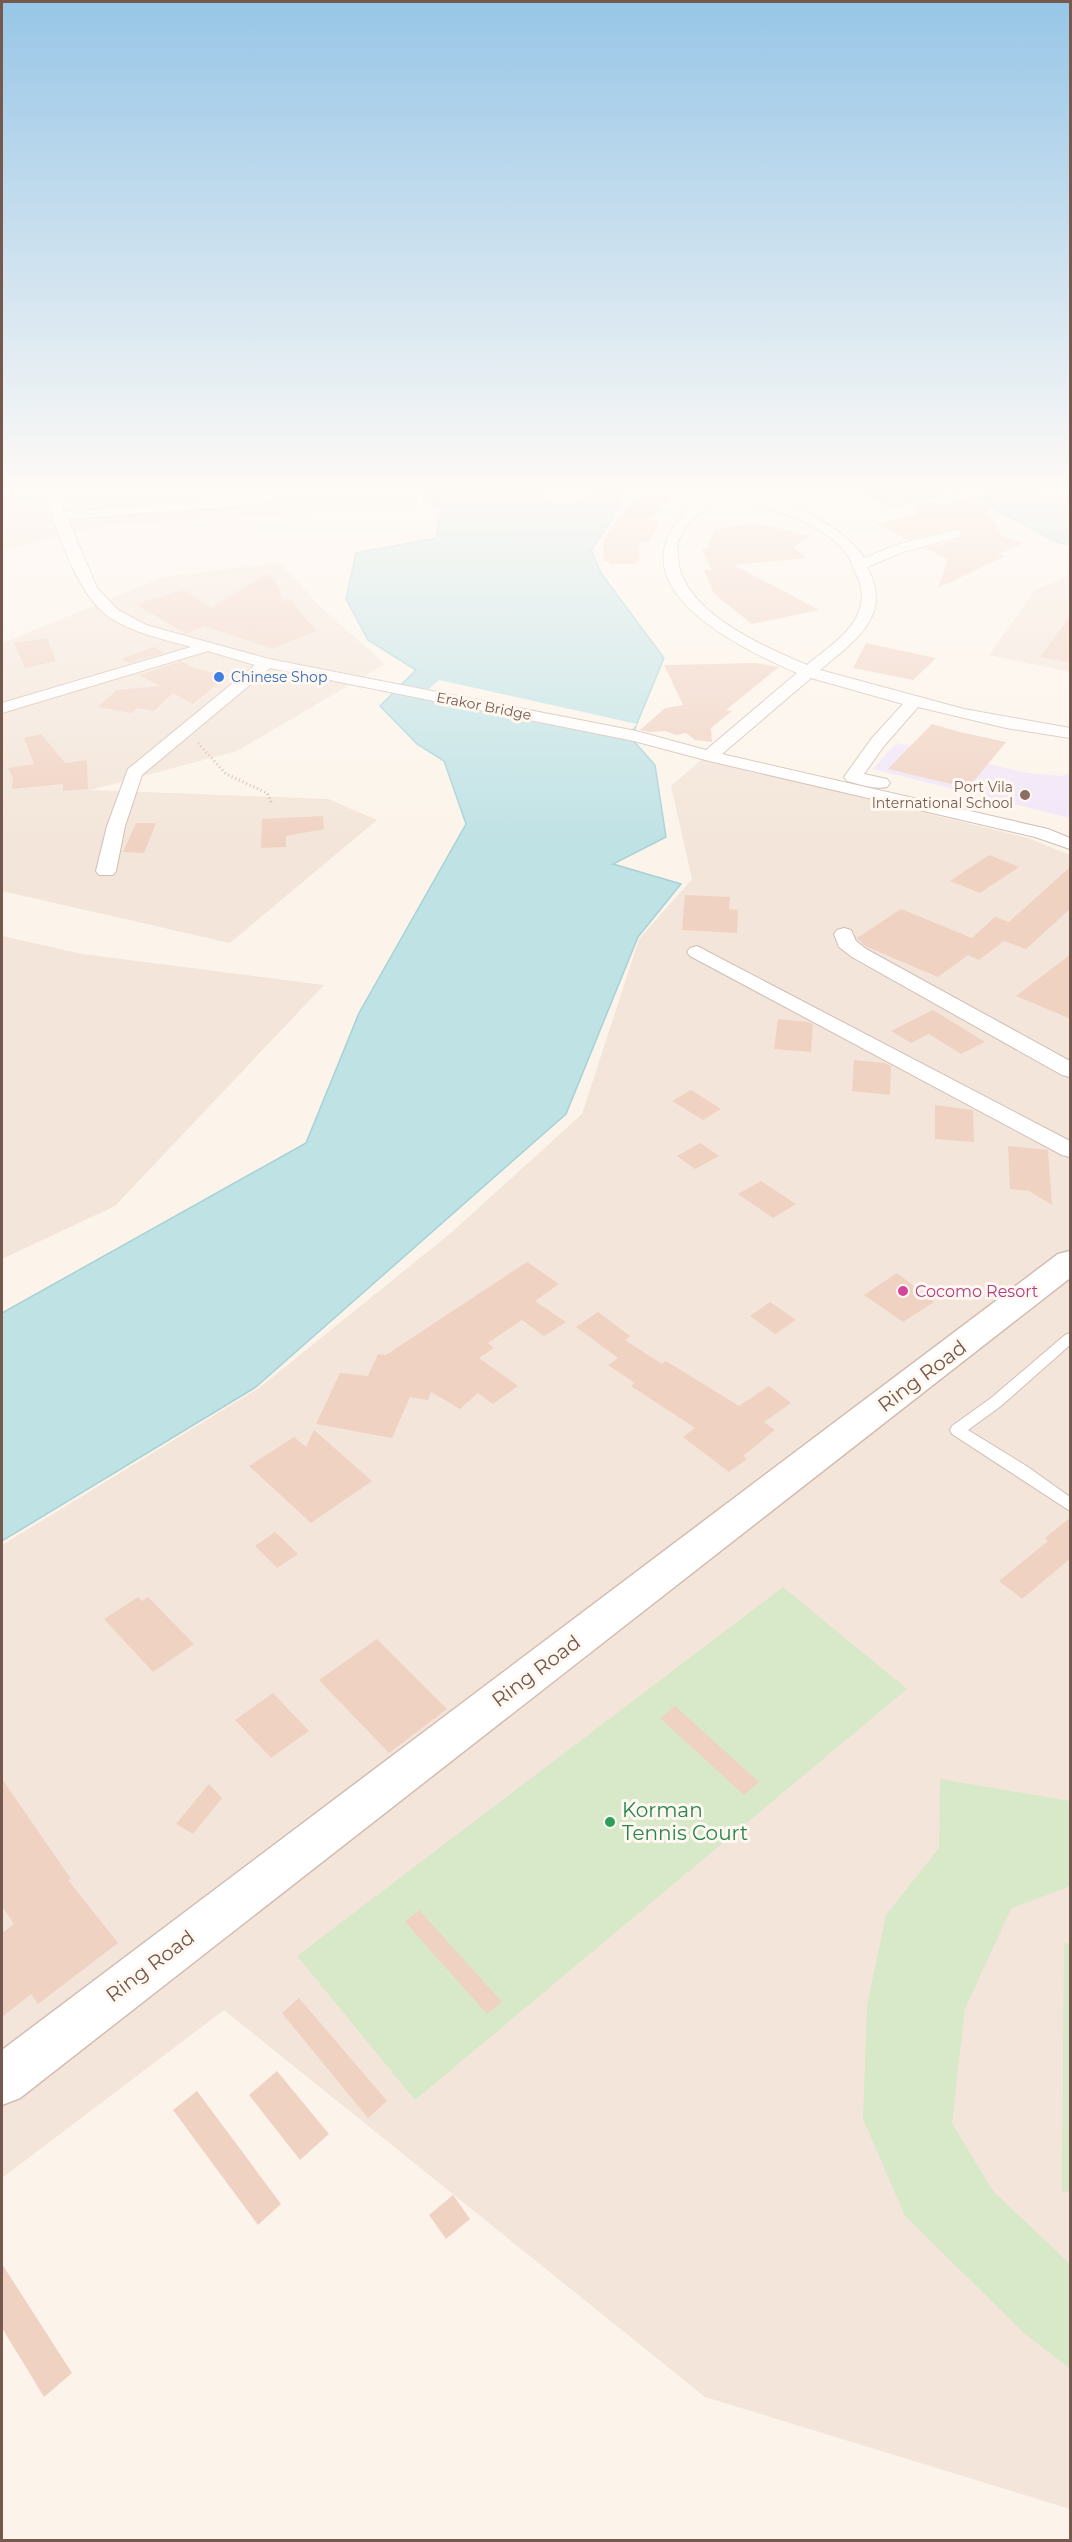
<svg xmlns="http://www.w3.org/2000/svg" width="1072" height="2542" font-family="Montserrat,sans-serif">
<rect width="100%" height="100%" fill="#fcf4ea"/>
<!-- residential -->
<g fill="#f3e5d9">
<path d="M 2,488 L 418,488 L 419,506 L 101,526 L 2,551 Z"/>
<path d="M 1036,488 L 1070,488 L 1070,507 L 1069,506 Z"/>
<path d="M 279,563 L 324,610 L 385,664 L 237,751 L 91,790 L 328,799 L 377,820 L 230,943 L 2,891 L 2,643 L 164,577 Z"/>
<path d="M 1070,575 L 1070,672 L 989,655 L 1035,590 Z"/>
<path d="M 702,759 L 1028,838 L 1070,855 L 1070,2509 L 705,2397 L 224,2010 L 2,2178 L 2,1545 L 259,1388 L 452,1232 L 582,1114 L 639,939 L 692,879 L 671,786 Z"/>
<path d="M 2,936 L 82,954 L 324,985 L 115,1206 L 2,1259 Z"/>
</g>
<!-- education -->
<path fill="#f1e6f8" d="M 896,743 L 1028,773 L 1062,776 L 1070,773 L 1070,818 L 873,769 Z"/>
<!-- green -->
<g fill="#d8e9c9">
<path d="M 783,1587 L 907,1689 L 415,2100 L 297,1956 Z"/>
<path d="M 940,1779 L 1070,1801 L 1070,1886 L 1011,1909 L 965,2009 L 952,2123 L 993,2191 L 1070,2264 L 1070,2369 L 1024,2333 L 905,2216 L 863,2119 L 867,2005 L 886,1915 L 939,1848 Z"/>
<path d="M 1064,1943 L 1070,1944 L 1070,2192 L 1062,2191 Z"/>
</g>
<!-- water -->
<g fill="#bfe2e5" stroke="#a6d2d6" stroke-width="1.5">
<path d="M 426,488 L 545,488 L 541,501 L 571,507 L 593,488 L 625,488 L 609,524 L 591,550 L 601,573 L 664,658 L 631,738 L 655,765 L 666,837 L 613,864 L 681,884 L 638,937 L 566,1114 L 256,1387 L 2,1541 L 2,1313 L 306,1143 L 359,1013 L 466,824 L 444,761 L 417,744 L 380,706 L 416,670 L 368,640 L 346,599 L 356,553 L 436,538 L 442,508 L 423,500 Z"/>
<path d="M 874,488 L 1033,488 L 1070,509 L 1070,545 L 1059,543 L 971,497 L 945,493 L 892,508 L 860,492 Z"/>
</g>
<!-- pier -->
<path fill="#fcf4ea" d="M 439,680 L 637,724 L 623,738 L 423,694 Z"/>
<!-- building -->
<g fill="#f0d2c3">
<path d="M 967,488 L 975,488 L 1002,536 L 1024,543 L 999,554 L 1005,556 L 938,588 L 948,559 L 925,548 L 960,539 L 963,535 L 961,530 L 953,528 L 908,540 L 876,524 L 916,515 L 919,502 L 949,504 L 955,497 L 966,499 Z"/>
<path d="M 642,494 L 671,498 L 649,520 L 660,521 L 649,542 L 639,541 L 640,557 L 635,564 L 609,564 L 609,561 L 603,561 L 604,539 L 631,502 Z"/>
<path d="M 755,523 L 811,536 L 794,547 L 806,558 L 734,565 L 819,610 L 752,624 L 714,594 L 704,570 L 711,570 L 702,548 L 709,548 L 708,544 L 716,529 Z"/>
<path d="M 268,573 L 276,582 L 282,601 L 290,599 L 316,631 L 273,649 L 204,626 L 186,634 L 136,604 L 184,590 L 211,608 Z"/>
<path d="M 1071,615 L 1071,663 L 1040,657 Z"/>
<path d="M 47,638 L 56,661 L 25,668 L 14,643 Z"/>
<path d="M 866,643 L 893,649 L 936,658 L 913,680 L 853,668 Z"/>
<path d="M 154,647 L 164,653 L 129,663 L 121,659 Z"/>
<path d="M 181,661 L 193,668 L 227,676 L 193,704 L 173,693 L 154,711 L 137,708 L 132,713 L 98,707 L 117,690 L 160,686 L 139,675 Z"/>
<path d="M 756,663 L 779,667 L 726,710 L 732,711 L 711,728 L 712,742 L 695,740 L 686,733 L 676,735 L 665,731 L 649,732 L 640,730 L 665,708 L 683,705 L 664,665 Z"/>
<path d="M 932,724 L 960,732 L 1006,742 L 968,788 L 888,769 Z"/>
<path d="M 41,734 L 65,763 L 87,760 L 88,789 L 63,791 L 63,784 L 12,789 L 13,778 L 8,768 L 34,764 L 24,738 Z"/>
<path d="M 323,816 L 324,829 L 286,836 L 286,847 L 261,848 L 262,819 Z"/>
<path d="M 136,823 L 156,823 L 144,853 L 123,852 Z"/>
<path d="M 989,855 L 1019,867 L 980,893 L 950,881 Z"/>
<path d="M 1071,866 L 1071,908 L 1026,949 L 1004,941 L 979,960 L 968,955 L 938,977 L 865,946 L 857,938 L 901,909 L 972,938 L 995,917 L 1009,922 Z"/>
<path d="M 685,895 L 730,897 L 729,909 L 738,910 L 737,933 L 682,930 Z"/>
<path d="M 1071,954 L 1071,1019 L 1016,996 Z"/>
<path d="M 933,1010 L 985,1042 L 961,1054 L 929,1034 L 911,1043 L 891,1031 Z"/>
<path d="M 778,1019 L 808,1022 L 813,1024 L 811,1052 L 774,1049 Z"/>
<path d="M 854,1060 L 885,1063 L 891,1066 L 890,1095 L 852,1091 Z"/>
<path d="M 691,1090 L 721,1109 L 703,1120 L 672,1101 Z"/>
<path d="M 935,1105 L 973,1110 L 974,1142 L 935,1139 Z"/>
<path d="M 700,1143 L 719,1156 L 695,1169 L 677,1156 Z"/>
<path d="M 1008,1146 L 1048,1150 L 1052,1205 L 1029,1191 L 1010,1189 Z"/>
<path d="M 761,1181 L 796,1204 L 773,1218 L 738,1194 Z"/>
<path d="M 527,1262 L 559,1284 L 535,1301 L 566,1322 L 544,1336 L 522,1320 L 488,1343 L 494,1348 L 479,1358 L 518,1386 L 493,1404 L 478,1393 L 460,1409 L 431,1392 L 428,1400 L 410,1397 L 392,1438 L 316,1424 L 340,1373 L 368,1376 L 378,1354 L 386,1355 Z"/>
<path d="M 897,1273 L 934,1302 L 903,1322 L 864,1295 Z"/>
<path d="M 770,1302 L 796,1320 L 775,1334 L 750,1316 Z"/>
<path d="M 598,1312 L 630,1336 L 625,1340 L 662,1364 L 666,1361 L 739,1406 L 769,1386 L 791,1403 L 764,1422 L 775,1430 L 743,1456 L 747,1459 L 729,1472 L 683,1437 L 695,1428 L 631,1386 L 635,1383 L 608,1365 L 618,1358 L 576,1327 Z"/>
<path d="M 314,1430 L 372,1481 L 311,1523 L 249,1466 L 294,1437 L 306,1447 Z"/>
<path d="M 1071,1517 L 1071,1558 L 1022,1599 L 999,1581 L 1048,1541 L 1045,1538 Z"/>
<path d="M 275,1532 L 298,1554 L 277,1568 L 255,1546 Z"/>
<path d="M 138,1597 L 142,1601 L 148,1597 L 194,1644 L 153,1672 L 104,1619 Z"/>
<path d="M 377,1639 L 447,1709 L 389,1753 L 319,1680 Z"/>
<path d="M 273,1693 L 309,1731 L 271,1758 L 235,1720 Z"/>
<path d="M 675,1706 L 759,1782 L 744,1795 L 660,1718 Z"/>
<path d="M 2,1779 L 71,1879 L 68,1880 L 118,1943 L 38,2004 L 31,1994 L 2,2017 L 2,1933 L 14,1924 L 2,1906 Z"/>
<path d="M 209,1784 L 222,1798 L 193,1834 L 176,1824 Z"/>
<path d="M 419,1910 L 502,2002 L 487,2014 L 405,1922 Z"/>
<path d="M 299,1998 L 387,2101 L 368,2118 L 282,2013 Z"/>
<path d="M 277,2071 L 329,2134 L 300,2160 L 249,2095 Z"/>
<path d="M 197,2091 L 281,2204 L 258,2225 L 173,2110 Z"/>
<path d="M 453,2195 L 470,2219 L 446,2239 L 429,2215 Z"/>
<path d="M 2,2264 L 72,2373 L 44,2397 L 2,2328 Z"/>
</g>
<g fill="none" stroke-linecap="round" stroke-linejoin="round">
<!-- lane casing -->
<g stroke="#d0bdb2" stroke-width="2">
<path id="lane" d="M 1070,1333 L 1070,1345 L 1001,1406 L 968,1430 L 1028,1467 L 1070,1497 L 1070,1511 L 952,1434 L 950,1430 L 952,1426 L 991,1398 L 1065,1335 Z"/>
</g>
<!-- street casing -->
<g stroke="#d0bdb2" stroke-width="2">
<g id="street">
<path d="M 41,488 L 55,488 L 64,512 L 255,497 L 264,494 L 266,488 L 279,488 L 274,500 L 257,505 L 68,519 L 97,588 L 118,610 L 146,625 L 269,659 L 636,731 L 706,750 L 797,673 C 728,643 599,577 702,498 L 668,491 L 667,488 L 691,488 L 710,492 L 715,488 C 757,488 840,519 864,558 L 896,545 L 954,530 L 959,531 L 961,534 L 959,537 L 906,551 L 867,567 C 894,616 854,641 820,670 L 964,709 L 1070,728 L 1070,738 L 1006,728 L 918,707 L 884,746 L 864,774 L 887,779 L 890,783 L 887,787 C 875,790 859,784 847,781 L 844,777 L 872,738 L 903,704 L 811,678 L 722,754 L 1048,829 L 1070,838 L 1070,849 L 1035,837 L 709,761 L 634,741 L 270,668 L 142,775 L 125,826 L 116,871 L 113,875 L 99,875 L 96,871 L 107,826 L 128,769 L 255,665 L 208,651 L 2,713 L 2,703 L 191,647 C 163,639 133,633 109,617 C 75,593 57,526 41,488 ZM 723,495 C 760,504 828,523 849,557 C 852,561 852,566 854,570 C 863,586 865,601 856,618 C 846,637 823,651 807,665 C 764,647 681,611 678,558 C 678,555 677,548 677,545 C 683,522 706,508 723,495 Z"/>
<path d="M 844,928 L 851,930 L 856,941 L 866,949 L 1070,1061 L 1070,1077 L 1062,1075 L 852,957 L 839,947 L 834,934 L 837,930 Z"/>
<path d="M 697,946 L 1070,1141 L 1070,1157 L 1062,1155 L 690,956 L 687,952 L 690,948 Z"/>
</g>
</g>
<!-- secondary casing -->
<g stroke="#d3bdb0" stroke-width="3">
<path id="secondary" d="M 1070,1251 L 1070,1278 L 20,2098 L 2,2105 L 2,2050 L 1058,1254 Z"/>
</g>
<!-- path -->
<path stroke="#d5b5a5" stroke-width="3" stroke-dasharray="1 3" stroke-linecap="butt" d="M 198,743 L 226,774 L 267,793 L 272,804"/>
<!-- lane -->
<use href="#lane" fill="#fff" fill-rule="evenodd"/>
<!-- street -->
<use href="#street" fill="#fff" fill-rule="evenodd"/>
<!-- secondary -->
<use href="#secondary" fill="#fff" fill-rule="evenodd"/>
</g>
<!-- sky -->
<linearGradient id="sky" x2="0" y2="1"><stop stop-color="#97c6e7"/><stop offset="0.58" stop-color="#fefaf6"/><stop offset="1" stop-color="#fefaf6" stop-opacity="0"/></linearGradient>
<rect width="1072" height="844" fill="url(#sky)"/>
<!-- markers -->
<circle fill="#3f7fe0" stroke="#fef8f1" stroke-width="2" cx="219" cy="677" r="6"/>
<circle fill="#8d6e63" stroke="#fef8f1" stroke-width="2" cx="1025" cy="795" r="6"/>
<circle fill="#d1479c" stroke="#fef8f1" stroke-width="2" cx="903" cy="1291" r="6"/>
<circle fill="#2e9e5b" stroke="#fef8f1" stroke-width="2" cx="610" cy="1822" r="6"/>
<g text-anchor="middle" stroke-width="6" stroke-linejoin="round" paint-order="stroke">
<!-- far-shop labels -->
<g font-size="14" fill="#366cbe" stroke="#fef8f1" text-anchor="start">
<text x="231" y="682">Chinese Shop</text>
</g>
<!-- far-street labels -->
<g font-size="14" fill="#76594e" stroke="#fef8f1">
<text transform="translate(484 706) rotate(11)" y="5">Erakor Bridge</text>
</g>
<!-- far-education labels -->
<g font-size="14" fill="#785e54" stroke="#fef8f1" text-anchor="end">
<text x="1013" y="792">Port Vila<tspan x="1013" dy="16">International School</tspan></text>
</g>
<!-- hotel labels -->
<g font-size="16" fill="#b23c85" stroke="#fef8f1" text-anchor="start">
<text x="915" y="1297">Cocomo Resort</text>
</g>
<!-- near-street labels -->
<g font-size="20" fill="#76594e" stroke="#fef8f1">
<text transform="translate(922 1376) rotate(-37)" y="7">Ring Road</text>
<text transform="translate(536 1671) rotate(-37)" y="7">Ring Road</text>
<text transform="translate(150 1966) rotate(-37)" y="7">Ring Road</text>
</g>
<!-- near-leisure labels -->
<g font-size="20" fill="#27864d" stroke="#fef8f1" text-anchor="start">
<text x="622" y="1817">Korman<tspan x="622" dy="23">Tennis Court</tspan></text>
</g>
</g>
<!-- border -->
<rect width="1072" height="2542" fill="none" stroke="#76594e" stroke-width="6"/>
</svg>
